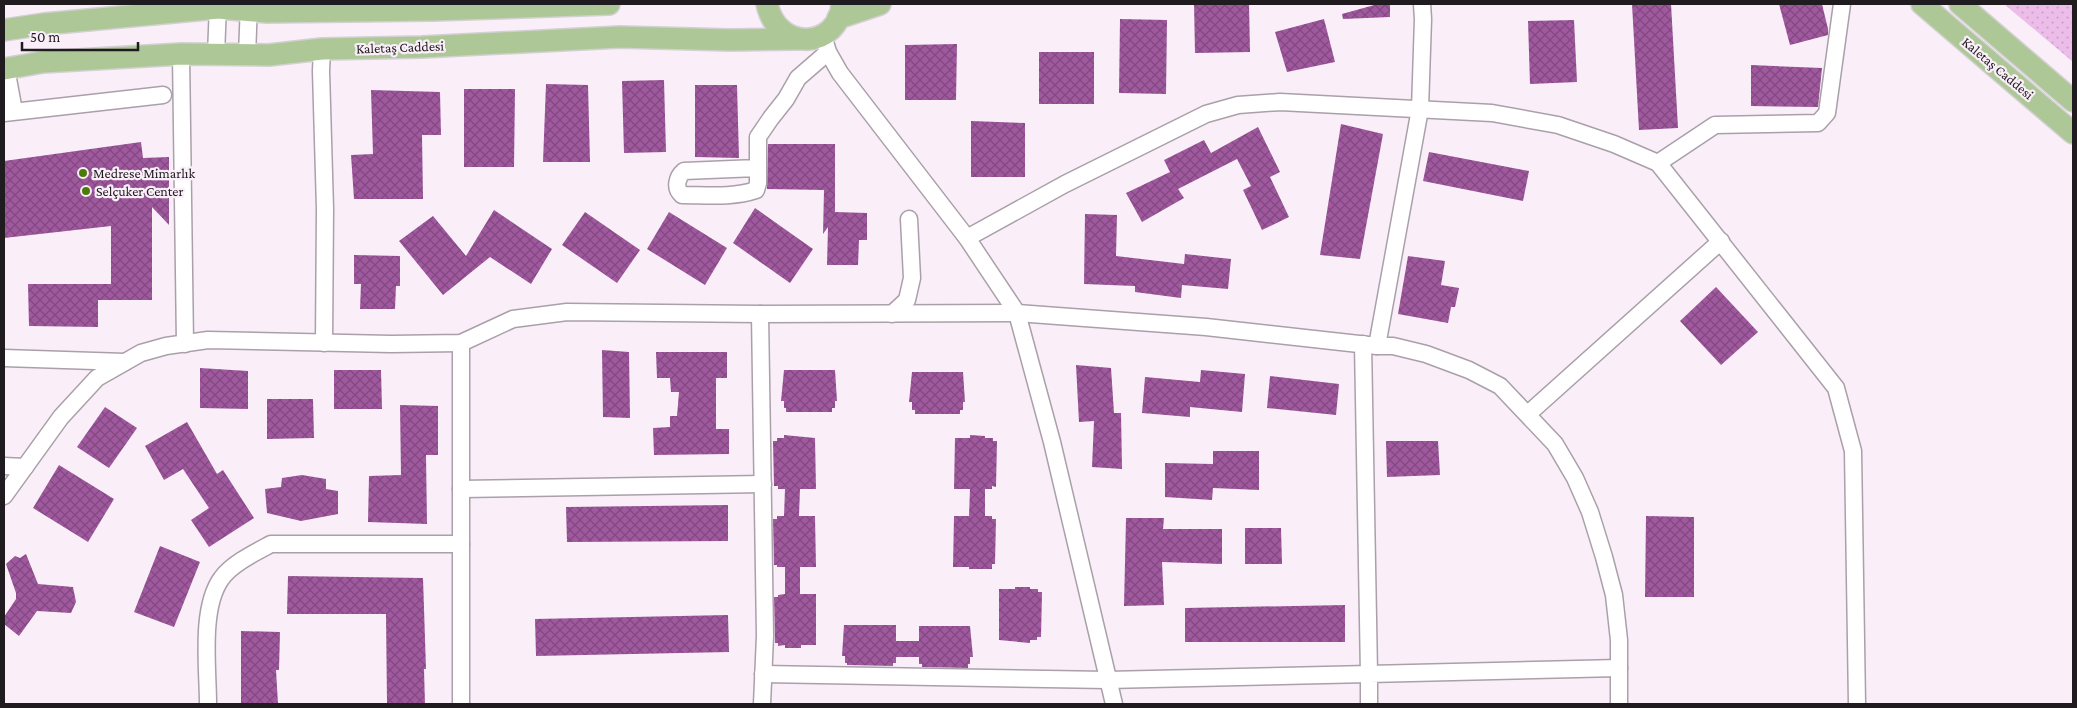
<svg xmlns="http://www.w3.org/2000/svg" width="2077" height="708" font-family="'Crimson Pro',serif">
<defs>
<pattern id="garden-dots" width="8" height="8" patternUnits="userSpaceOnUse" patternTransform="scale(1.25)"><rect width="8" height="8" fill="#edbdea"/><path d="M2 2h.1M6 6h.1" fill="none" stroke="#cba2c8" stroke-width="1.8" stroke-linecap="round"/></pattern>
<pattern id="building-cross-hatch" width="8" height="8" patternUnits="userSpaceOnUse" patternTransform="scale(1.25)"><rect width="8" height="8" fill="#a0599e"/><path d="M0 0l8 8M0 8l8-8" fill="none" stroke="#824980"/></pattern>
</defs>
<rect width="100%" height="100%" fill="#faeff9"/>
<!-- garden -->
<path fill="url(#garden-dots)" d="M 2004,4 L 2073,4 L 2073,62 Z"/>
<!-- building -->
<g fill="url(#building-cross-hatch)">
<path d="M 1194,4 L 1249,4 L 1250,52 L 1195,53 Z"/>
<path d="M 1378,4 L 1390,4 L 1390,17 L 1343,19 L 1342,14 Z"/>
<path d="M 1632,4 L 1671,4 L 1678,128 L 1639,130 Z"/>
<path d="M 1779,4 L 1822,4 L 1828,29 L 1828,35 L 1790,45 Z"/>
<path d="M 1120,19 L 1167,20 L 1166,94 L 1119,93 Z"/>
<path d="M 1324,19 L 1335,62 L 1287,72 L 1275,32 Z"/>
<path d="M 1574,20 L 1577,82 L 1530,84 L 1528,21 Z"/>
<path d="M 957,44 L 956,100 L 905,100 L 905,45 Z"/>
<rect x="1039" y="52" width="55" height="52"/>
<path d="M 1751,65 L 1822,68 L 1818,107 L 1751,106 Z"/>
<path d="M 664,80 L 666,152 L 624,153 L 622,81 Z"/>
<path d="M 546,84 L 588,85 L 590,162 L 543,162 Z"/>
<path d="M 695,85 L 737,85 L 739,158 L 695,157 Z"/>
<path d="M 464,89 L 515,89 L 514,167 L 464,167 Z"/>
<path d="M 371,90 L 440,92 L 441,135 L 422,135 L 423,199 L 354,199 L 351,155 L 373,154 Z"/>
<path d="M 971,121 L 1025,123 L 1025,177 L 971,177 Z"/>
<path d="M 1341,124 L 1383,134 L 1360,259 L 1320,255 Z"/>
<path d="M 1258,127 L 1280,172 L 1270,177 L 1289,217 L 1262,230 L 1243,190 L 1251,186 L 1237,159 L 1178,189 L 1184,198 L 1142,222 L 1126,193 L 1170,172 L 1164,160 L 1204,140 L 1211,153 Z"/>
<path d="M 141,142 L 143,158 L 169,157 L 169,225 L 152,207 L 152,300 L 98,300 L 98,327 L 29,326 L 28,284 L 111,284 L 111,226 L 4,238 L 4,161 Z"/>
<path d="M 768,144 L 835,144 L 835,212 L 867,213 L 867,240 L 859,240 L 858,265 L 827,265 L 828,227 L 823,234 L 824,190 L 767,189 Z"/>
<path d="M 1429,152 L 1529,171 L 1523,201 L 1423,181 Z"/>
<path d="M 755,208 L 813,249 L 790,283 L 733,243 Z"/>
<path d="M 494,210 L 552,249 L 531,284 L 490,257 L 443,295 L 399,241 L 433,216 L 466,256 Z"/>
<path d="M 585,212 L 640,250 L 617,283 L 562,245 Z"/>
<path d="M 669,212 L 727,248 L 705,285 L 647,249 Z"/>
<path d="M 1085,214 L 1117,215 L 1116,256 L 1184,264 L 1185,254 L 1231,259 L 1228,289 L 1182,285 L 1181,298 L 1135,292 L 1135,286 L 1084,284 Z"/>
<path d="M 354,255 L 400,256 L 400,286 L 396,286 L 395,309 L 360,309 L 361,284 L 354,284 Z"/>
<path d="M 1408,256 L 1445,261 L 1441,285 L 1459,288 L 1455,307 L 1451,307 L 1448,323 L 1398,314 Z"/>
<path d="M 1716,287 L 1758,332 L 1721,365 L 1680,321 Z"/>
<path d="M 602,350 L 629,352 L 630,418 L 603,417 Z"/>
<path d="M 656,352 L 727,352 L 727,378 L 716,378 L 716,429 L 729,429 L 729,454 L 654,455 L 653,428 L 670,427 L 670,416 L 677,416 L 679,392 L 671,392 L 670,378 L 657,378 Z"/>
<path d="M 1076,365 L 1111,368 L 1114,413 L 1121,413 L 1122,469 L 1092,467 L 1094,421 L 1079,422 Z"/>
<path d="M 200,368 L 248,371 L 248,409 L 200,408 Z"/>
<path d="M 334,370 L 381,370 L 382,409 L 334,409 Z"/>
<path d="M 784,370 L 835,370 L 837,401 L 835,401 L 835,408 L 832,408 L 832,412 L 786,412 L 786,408 L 784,408 L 784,401 L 781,401 Z"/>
<path d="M 1201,370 L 1245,374 L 1242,412 L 1190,407 L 1190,417 L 1142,413 L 1145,377 L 1200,382 Z"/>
<path d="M 912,372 L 963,372 L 965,402 L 963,402 L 963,410 L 960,410 L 960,414 L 915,414 L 915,410 L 912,410 L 912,402 L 909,402 Z"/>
<path d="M 1270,376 L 1339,384 L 1336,415 L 1267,408 Z"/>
<path d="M 267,399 L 313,399 L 314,438 L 267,439 Z"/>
<path d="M 400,405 L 438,406 L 438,455 L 426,455 L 427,524 L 368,522 L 369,476 L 401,475 Z"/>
<path d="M 105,407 L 137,428 L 109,468 L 77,447 Z"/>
<path d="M 187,422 L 217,474 L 223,470 L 254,518 L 209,547 L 191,520 L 209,508 L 183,469 L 164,480 L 145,446 Z"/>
<path d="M 784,435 L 815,438 L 816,489 L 800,489 L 799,516 L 815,516 L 816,567 L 800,567 L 800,594 L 816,594 L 816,645 L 801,645 L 801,648 L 785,648 L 785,645 L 778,646 L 778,643 L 775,643 L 774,597 L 778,597 L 778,595 L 785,594 L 785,567 L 777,567 L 777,565 L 774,565 L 773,519 L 777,519 L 777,516 L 784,516 L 785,489 L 778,489 L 778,486 L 774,486 L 773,441 L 777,441 L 777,438 L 784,438 Z"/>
<path d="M 970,435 L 985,436 L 985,438 L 993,438 L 993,441 L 997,441 L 996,487 L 992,486 L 992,489 L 985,489 L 985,516 L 992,516 L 992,519 L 996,519 L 995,564 L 992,564 L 992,569 L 969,569 L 969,567 L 953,567 L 954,516 L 969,516 L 970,489 L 954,489 L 955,438 L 970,438 Z"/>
<path d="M 1386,441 L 1438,441 L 1440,475 L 1387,477 Z"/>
<path d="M 1213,451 L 1259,451 L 1259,490 L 1213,488 L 1212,500 L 1165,497 L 1165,463 L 1213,464 Z"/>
<path d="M 59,465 L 114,499 L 88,542 L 33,508 Z"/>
<path d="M 302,475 L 326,479 L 326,489 L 338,491 L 338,514 L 301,521 L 267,513 L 265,489 L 281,487 L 282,478 Z"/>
<path d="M 728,505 L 728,541 L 567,542 L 566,507 Z"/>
<path d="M 1646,516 L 1694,517 L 1694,597 L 1645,597 Z"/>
<path d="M 1126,518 L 1164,518 L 1163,529 L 1222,529 L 1222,564 L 1162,562 L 1164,605 L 1124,606 Z"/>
<path d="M 1245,528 L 1281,528 L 1282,564 L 1245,564 Z"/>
<path d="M 160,546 L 200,562 L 174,627 L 134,612 Z"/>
<path d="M 26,554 L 38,584 L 73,587 L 76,602 L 71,613 L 37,611 L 19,636 L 4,624 L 4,617 L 16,599 L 16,593 L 6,564 L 15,556 L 20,558 Z"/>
<path d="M 288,576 L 423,578 L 426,669 L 424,669 L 425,704 L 387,704 L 386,614 L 287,614 Z"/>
<path d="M 1015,587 L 1030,587 L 1030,589 L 1038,589 L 1038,592 L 1042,592 L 1041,637 L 1037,637 L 1037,640 L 1030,640 L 1030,643 L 999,640 L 999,589 L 1015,589 Z"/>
<path d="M 1345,605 L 1345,642 L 1185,642 L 1185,608 Z"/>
<path d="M 728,615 L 729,652 L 536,656 L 535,619 Z"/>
<path d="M 844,625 L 896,625 L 896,641 L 919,641 L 919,626 L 970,626 L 973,657 L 970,657 L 970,664 L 968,664 L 968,668 L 922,667 L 922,664 L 919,664 L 919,657 L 896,657 L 896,663 L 893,663 L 893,666 L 847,665 L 847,663 L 845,663 L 845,656 L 842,656 Z"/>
<path d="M 241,631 L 280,632 L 279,670 L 276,670 L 278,704 L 241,704 Z"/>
</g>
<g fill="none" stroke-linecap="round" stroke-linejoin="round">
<!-- minor casing -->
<g stroke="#a9a0a9" stroke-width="19">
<g id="minor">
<path d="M 823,35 L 828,52 L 840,73 L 967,238 L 1017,313 L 1052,442 L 1114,704"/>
<path d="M 322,49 L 321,71 L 325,209 L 324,343"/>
<path d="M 181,54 L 185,344"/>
<path d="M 216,55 L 218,4"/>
<path d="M 247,55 L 249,4"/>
<path d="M 6,68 L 14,111"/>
<path d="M 4,113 L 163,95"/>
<path d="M 1658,163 L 1715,125 L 1818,123 L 1827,113 L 1842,4"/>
<path d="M 757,168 L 684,171 C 677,177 674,188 682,195 C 706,195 733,198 756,190 L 758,183 L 758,137 L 771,118 L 786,99 L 798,78 L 828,52"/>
<path d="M 967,238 L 1065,184 L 1206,114 L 1238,105 L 1280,102 L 1492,113 L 1558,125 L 1614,144 L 1658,163 L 1836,388 L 1853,451 L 1857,704"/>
<path d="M 760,314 L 765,636 L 762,704"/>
<path d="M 892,314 L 907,300 L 912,278 L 909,219"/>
<path d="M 461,343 L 461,704"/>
<path d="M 1377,346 L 1420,109 L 1423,19 L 1422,4"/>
<path d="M 4,358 L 125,362"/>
<path d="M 1528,414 L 1721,241"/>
<path d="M 4,466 L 25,467"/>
<path d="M 461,489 L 763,484"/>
<path d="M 4,496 L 61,417 L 97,378 L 141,353 L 166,346 L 208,340 L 391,344 L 461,343 L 513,319 L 567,312 L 760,314 L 1017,313 L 1206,327 L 1377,346 L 1393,346 L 1426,354 L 1469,370 L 1500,386 L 1555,444 L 1575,478 L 1590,512 L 1604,557 L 1614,595 L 1619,640 L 1619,704"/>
<path d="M 763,674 L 1107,680 L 1369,674 L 1363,344"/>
<path d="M 208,704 C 208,668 200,609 221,579 C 231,564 256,552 271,544 L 461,544"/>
<path d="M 1369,704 L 1369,674 L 1619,668"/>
</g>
</g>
<!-- major casing -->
<g stroke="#d2d1d2" stroke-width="24">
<g id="major">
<path d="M 767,4 C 778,54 839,48 842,4"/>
<path d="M 1922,4 L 2073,133"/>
<path d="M 1960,4 L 2073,101"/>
<path d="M 838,18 L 880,4"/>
<path d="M 4,30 L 44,24 L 218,8 L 267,12 L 434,10 L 609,4"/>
<path d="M 4,69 L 43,62 L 181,54 L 269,55 L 322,49 L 422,47 L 620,37 L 730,40 L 797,39"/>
</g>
</g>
<!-- minor -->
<use href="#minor" stroke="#fff" stroke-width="16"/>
<!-- major -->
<use href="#major" stroke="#aec797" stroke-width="21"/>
</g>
<!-- markers -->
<g fill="#4c7c08" stroke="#faeff9" stroke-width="2">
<circle cx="83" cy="173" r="5"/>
<circle cx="86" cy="191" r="5"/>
</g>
<g text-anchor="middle" stroke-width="4.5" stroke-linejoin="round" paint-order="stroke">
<!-- street labels -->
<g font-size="14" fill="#1f1b1e" stroke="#faeff9">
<text transform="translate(400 47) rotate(-2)" y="5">Kaletaş Caddesi</text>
<text transform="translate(1998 68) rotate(40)" y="5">Kaletaş Caddesi</text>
</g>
<!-- poi labels -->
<g font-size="14" fill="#1f1b1e" stroke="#faeff9" text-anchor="start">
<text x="93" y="178">Medrese Mimarlık</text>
<text x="96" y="196">Selçuker Center</text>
</g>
</g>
<!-- border -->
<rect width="2077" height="708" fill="none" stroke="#1f1b1e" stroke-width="10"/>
<!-- scale -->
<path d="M22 42v8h116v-8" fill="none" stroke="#1f1b1e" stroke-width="2.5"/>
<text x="30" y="42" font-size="15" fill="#1f1b1e" stroke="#faeff9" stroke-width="4" paint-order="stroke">50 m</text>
</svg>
